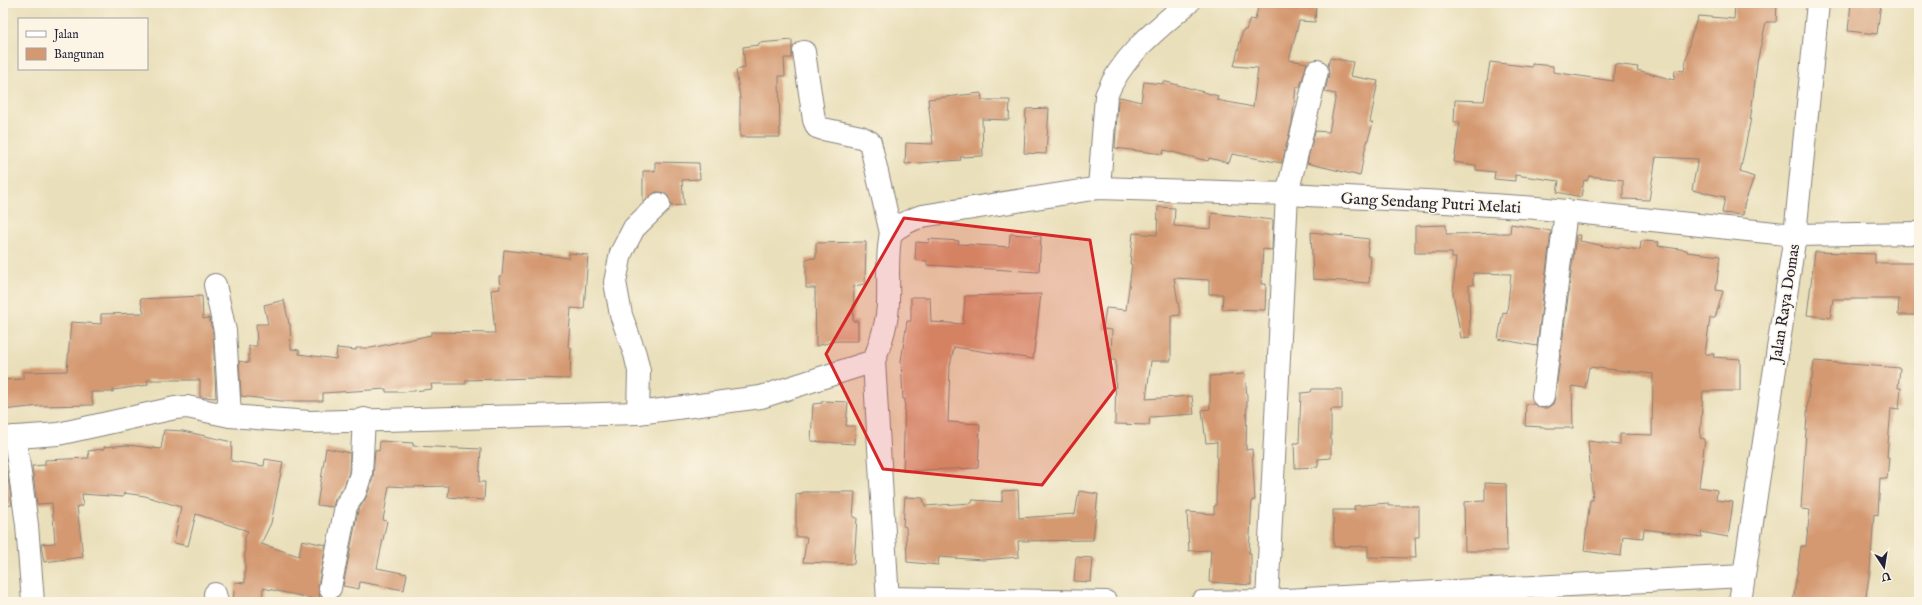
<svg xmlns="http://www.w3.org/2000/svg" width="1922" height="605" font-family="'IM FELL English',serif">
<rect width="100%" height="100%" fill="#fcf5e5"/>
<filter id="ink" filterUnits="userSpaceOnUse"><feTurbulence type="fractalNoise" baseFrequency=".025" numOctaves="2"/><feDisplacementMap in="SourceGraphic" scale="8" xChannelSelector="R" yChannelSelector="G"/><feConvolveMatrix kernelMatrix="1 2 1 2 8 2 1 2 1" color-interpolation-filters="sRGB"/></filter>
<filter id="wash" filterUnits="userSpaceOnUse"><feTurbulence type="fractalNoise" baseFrequency=".012" numOctaves="4" result="noise"/><feDisplacementMap in="SourceGraphic" scale="16" xChannelSelector="R" yChannelSelector="G"/><feGaussianBlur stdDeviation="0.9" result="paint"/><feColorMatrix in="noise" values="0 0 0 0 0 0 0 0 0 0 0 0 0 0 0 0 0 1.4 0 .05"/><feComposite in="paint" operator="in"/></filter>
<g filter="url(#wash)">
<rect width="100%" height="100%" fill="#e9dfba"/>
<g id="blocks">
<!-- building -->
<g fill="#d49971">
<path d="M 1259,3 L 1316,3 L 1315,22 L 1299,21 L 1289,60 L 1307,63 L 1300,87 L 1296,87 L 1292,123 L 1282,163 L 1232,154 L 1229,163 L 1209,158 L 1208,161 L 1164,150 L 1163,154 L 1115,148 L 1118,99 L 1120,97 L 1141,102 L 1144,82 L 1163,84 L 1163,81 L 1218,96 L 1217,100 L 1253,107 L 1258,68 L 1234,66 L 1243,30 L 1246,30 L 1250,19 L 1255,20 Z"/>
<path d="M 1735,3 L 1777,3 L 1776,22 L 1766,22 L 1757,63 L 1750,123 L 1740,172 L 1754,177 L 1744,205 L 1743,215 L 1722,213 L 1725,197 L 1692,190 L 1698,159 L 1656,157 L 1649,200 L 1623,199 L 1623,180 L 1589,176 L 1587,181 L 1584,180 L 1581,197 L 1557,192 L 1559,181 L 1515,175 L 1515,181 L 1494,179 L 1495,172 L 1476,170 L 1476,165 L 1454,162 L 1460,122 L 1454,122 L 1455,100 L 1484,101 L 1490,62 L 1532,67 L 1532,64 L 1553,66 L 1553,72 L 1613,81 L 1615,64 L 1638,67 L 1637,70 L 1674,80 L 1675,70 L 1684,71 L 1690,40 L 1698,16 L 1734,19 Z"/>
<path d="M 1851,3 L 1881,3 L 1877,34 L 1848,31 Z"/>
<path d="M 792,40 L 792,58 L 784,58 L 785,76 L 779,76 L 780,137 L 740,137 L 740,98 L 736,70 L 745,68 L 743,47 L 759,45 L 759,43 Z"/>
<path d="M 1330,58 L 1353,62 L 1350,76 L 1378,81 L 1370,122 L 1373,123 L 1365,149 L 1360,176 L 1307,163 L 1315,131 L 1329,132 L 1336,94 L 1325,92 L 1329,74 L 1328,66 Z"/>
<path d="M 981,93 L 982,100 L 1010,100 L 1009,120 L 982,119 L 983,156 L 960,157 L 961,160 L 905,164 L 906,143 L 933,144 L 928,99 Z"/>
<path d="M 1049,108 L 1046,154 L 1024,153 L 1026,109 Z"/>
<path d="M 655,162 L 699,163 L 700,179 L 682,180 L 684,205 L 671,206 L 668,196 L 662,192 L 656,192 L 643,202 L 643,171 L 655,171 Z"/>
<path d="M 1158,207 L 1175,208 L 1174,226 L 1211,229 L 1212,213 L 1273,220 L 1272,250 L 1263,249 L 1261,284 L 1266,284 L 1265,310 L 1222,309 L 1223,294 L 1209,294 L 1209,280 L 1174,278 L 1180,315 L 1171,316 L 1171,361 L 1151,361 L 1146,399 L 1192,396 L 1194,414 L 1150,417 L 1149,425 L 1115,424 L 1116,360 L 1111,360 L 1112,330 L 1103,329 L 1106,308 L 1126,310 L 1132,264 L 1130,264 L 1133,233 L 1157,235 Z"/>
<path d="M 1511,224 L 1551,231 L 1537,346 L 1498,339 L 1503,312 L 1507,313 L 1511,274 L 1473,273 L 1473,285 L 1469,285 L 1470,337 L 1461,338 L 1453,293 L 1456,258 L 1452,258 L 1452,253 L 1415,253 L 1415,226 L 1446,225 L 1446,234 L 1510,233 Z"/>
<path d="M 1311,232 L 1369,239 L 1367,256 L 1371,256 L 1369,283 L 1313,279 Z"/>
<path d="M 1010,234 L 1041,236 L 1039,272 L 944,266 L 927,265 L 927,261 L 915,260 L 916,242 L 929,243 L 929,239 L 959,241 L 958,244 L 1009,247 Z"/>
<path d="M 1576,235 L 1581,235 L 1580,241 L 1619,249 L 1619,247 L 1640,250 L 1641,241 L 1659,242 L 1658,246 L 1687,250 L 1687,252 L 1720,256 L 1716,290 L 1723,291 L 1715,318 L 1710,318 L 1705,354 L 1714,354 L 1713,357 L 1740,359 L 1740,391 L 1703,391 L 1700,438 L 1705,439 L 1699,487 L 1717,490 L 1716,500 L 1733,502 L 1728,537 L 1701,532 L 1702,537 L 1644,529 L 1643,538 L 1623,536 L 1621,556 L 1584,551 L 1590,500 L 1593,500 L 1588,441 L 1620,445 L 1620,434 L 1652,435 L 1653,374 L 1589,367 L 1585,388 L 1572,386 L 1573,428 L 1545,428 L 1544,427 L 1525,426 L 1526,404 L 1534,404 L 1541,408 L 1547,408 L 1553,404 L 1555,398 Z"/>
<path d="M 866,242 L 865,284 L 854,286 L 853,321 L 858,321 L 858,341 L 836,341 L 816,346 L 815,288 L 806,288 L 806,259 L 816,258 L 816,243 Z"/>
<path d="M 504,250 L 569,258 L 569,253 L 588,255 L 584,309 L 571,308 L 568,347 L 571,347 L 570,379 L 534,378 L 466,380 L 466,384 L 431,384 L 432,389 L 403,392 L 386,392 L 386,389 L 323,393 L 323,401 L 281,401 L 241,396 L 239,361 L 249,363 L 249,346 L 257,346 L 256,324 L 268,324 L 264,305 L 284,300 L 289,324 L 290,324 L 291,349 L 299,350 L 299,354 L 336,359 L 337,348 L 356,350 L 356,348 L 371,348 L 431,335 L 431,332 L 495,333 L 491,290 L 500,289 L 499,276 L 502,276 Z"/>
<path d="M 1815,252 L 1875,254 L 1875,263 L 1919,263 L 1919,315 L 1898,315 L 1899,299 L 1833,299 L 1830,318 L 1807,315 Z"/>
<path d="M 1041,294 L 1033,359 L 954,347 L 950,366 L 948,422 L 980,424 L 978,468 L 903,471 L 905,399 L 903,399 L 901,361 L 907,321 L 911,321 L 911,297 L 930,297 L 931,322 L 963,324 L 965,296 Z"/>
<path d="M 202,296 L 203,319 L 209,318 L 213,333 L 216,398 L 200,397 L 200,380 L 147,380 L 148,385 L 113,390 L 113,392 L 91,392 L 93,405 L 39,406 L 3,410 L 3,380 L 23,379 L 23,372 L 67,371 L 71,322 L 101,324 L 101,314 L 144,313 L 140,299 Z"/>
<path d="M 1814,361 L 1900,368 L 1898,388 L 1901,388 L 1899,409 L 1891,408 L 1887,457 L 1889,457 L 1887,479 L 1880,478 L 1878,515 L 1874,514 L 1870,571 L 1865,602 L 1793,602 L 1801,546 L 1806,546 L 1810,510 L 1801,509 L 1808,400 L 1810,380 L 1812,380 Z"/>
<path d="M 1245,374 L 1247,397 L 1246,450 L 1252,449 L 1255,500 L 1252,500 L 1249,553 L 1251,553 L 1251,585 L 1209,582 L 1211,550 L 1189,551 L 1187,512 L 1214,514 L 1214,506 L 1216,506 L 1217,442 L 1206,443 L 1202,410 L 1210,409 L 1210,376 Z"/>
<path d="M 1312,389 L 1342,389 L 1342,409 L 1331,409 L 1331,458 L 1318,459 L 1318,467 L 1295,468 L 1294,443 L 1299,443 L 1301,393 L 1311,392 Z"/>
<path d="M 822,401 L 848,402 L 846,426 L 855,426 L 854,444 L 811,441 L 813,404 L 822,403 Z"/>
<path d="M 164,430 L 183,431 L 232,442 L 231,461 L 264,466 L 265,459 L 283,462 L 271,523 L 261,544 L 299,556 L 302,540 L 326,545 L 318,586 L 320,600 L 263,588 L 262,602 L 233,602 L 235,582 L 245,583 L 245,537 L 248,531 L 196,514 L 188,546 L 174,543 L 181,507 L 145,496 L 124,493 L 123,497 L 82,494 L 83,506 L 77,506 L 83,557 L 44,562 L 41,544 L 55,543 L 52,503 L 37,504 L 32,466 L 45,465 L 45,460 L 89,458 L 88,451 L 104,449 L 104,447 L 127,445 L 161,449 Z"/>
<path d="M 380,441 L 413,443 L 413,446 L 481,449 L 479,482 L 485,482 L 484,500 L 448,497 L 449,486 L 409,487 L 389,486 L 383,520 L 387,521 L 377,568 L 407,574 L 404,590 L 360,582 L 359,589 L 343,586 L 358,511 L 367,496 L 373,478 L 375,450 L 379,451 Z"/>
<path d="M 326,448 L 350,453 L 349,472 L 344,487 L 335,499 L 333,507 L 317,505 Z"/>
<path d="M 3,471 L 7,471 L 12,505 L 3,506 Z"/>
<path d="M 1485,483 L 1506,484 L 1507,551 L 1465,551 L 1464,502 L 1485,501 Z"/>
<path d="M 1018,490 L 1019,518 L 1075,514 L 1079,491 L 1098,494 L 1093,540 L 1018,541 L 1019,557 L 983,560 L 939,557 L 938,565 L 907,562 L 906,527 L 903,526 L 905,497 L 923,498 L 925,506 L 972,503 L 972,500 L 1002,502 L 1002,491 Z"/>
<path d="M 803,492 L 855,492 L 853,517 L 857,518 L 854,564 L 803,562 L 807,537 L 796,537 L 796,494 L 803,493 Z"/>
<path d="M 1388,503 L 1388,506 L 1419,506 L 1419,537 L 1415,537 L 1416,558 L 1368,557 L 1368,546 L 1334,547 L 1333,510 L 1355,510 L 1354,506 Z"/>
<path d="M 1076,557 L 1093,558 L 1091,582 L 1074,581 Z"/>
</g>
</g>
</g>
<g filter="url(#ink)">
<use href="#blocks" fill-opacity="0" stroke="#86807a" stroke-width="1"/>
<g fill="none" stroke-linecap="round" stroke-linejoin="round">
<!-- minor casing -->
<g stroke="#86807a" stroke-width="24">
<g id="minor">
<path d="M 804,52 L 814,120 L 817,127 L 823,129 L 861,137 L 870,142 L 891,233"/>
<path d="M 1099,188 L 1106,96 C 1121,57 1157,29 1188,3"/>
<path d="M 215,285 L 225,331 L 230,416"/>
<path d="M 1543,396 L 1566,211"/>
<path d="M 638,413 L 639,371 L 635,354 L 621,315 L 615,282 L 621,253 L 634,228 L 659,204"/>
<path d="M 15,437 L 27,525 L 33,602"/>
<path d="M 3,438 L 58,434 L 175,408 L 187,407 L 230,416 L 310,422 L 638,413 L 761,397 L 874,361"/>
<path d="M 330,588 L 346,506 L 355,492 L 361,474 L 364,419"/>
<path d="M 215,594 L 217,602"/>
<path d="M 888,598 L 1106,602"/>
<path d="M 1267,601 L 1287,194 L 1317,71"/>
<path d="M 888,602 L 874,361 C 881,341 888,322 888,301 C 889,278 886,256 891,233 C 900,225 910,220 922,216 L 1099,188 L 1287,194 L 1445,202 L 1537,208 L 1795,235 L 1919,233"/>
<path d="M 1202,602 L 1267,601 L 1743,576"/>
</g>
</g>
<!-- highway casing -->
<g stroke="#86807a" stroke-width="24">
<path id="highway" d="M 1740,602 L 1795,235 L 1818,3"/>
</g>
<!-- minor -->
<use href="#minor" stroke="#fff" stroke-width="22"/>
<!-- highway -->
<use href="#highway" stroke="#fff" stroke-width="22"/>
</g>
</g>
<!-- marked area -->
<path fill="#d62828" fill-opacity="0.2" stroke="#d62828" stroke-width="3" stroke-linejoin="round" d="M 904,218 L 1090,240 L 1115,389 L 1042,485 L 883,469 L 826,354 Z"/>
<g text-anchor="middle" stroke-width="3" stroke-linejoin="round" paint-order="stroke">
<!-- street labels -->
<g font-size="16" fill="#22223b" stroke="#fcf5e5">
<text transform="translate(1431 202) rotate(3)" y="6">Gang Sendang Putri Melati</text>
<text transform="translate(1784 303) rotate(-81)" y="6">Jalan Raya Domas</text>
</g>
</g>
<!-- margin -->
<rect width="1922" height="605" fill="none" stroke="#fcf5e5" stroke-width="16"/>
<!-- legend -->
<rect x="18" y="18" width="130" height="52" fill="#fcf5e5" stroke="#a5a1a1"/>
<rect x="26" y="31" width="20" height="6" fill="#ffffff" stroke="#a5a1a1"/>
<text x="54" y="38" font-size="12" fill="#22223b">Jalan</text>
<rect x="26" y="48" width="20" height="12" fill="#d49971" stroke="#a5a1a1"/>
<text x="54" y="58" font-size="12" fill="#22223b">Bangunan</text>
<!-- north arrow -->
<g transform="translate(1884 567) rotate(168)" stroke="#fcf5e5" stroke-width="3" paint-order="stroke">
<path d="M0-3L7 15L0 10L-7 15Z" fill="#22223b"/>
<text y="-6" font-size="11" font-weight="bold" text-anchor="middle" fill="#22223b">U</text>
</g>
</svg>
